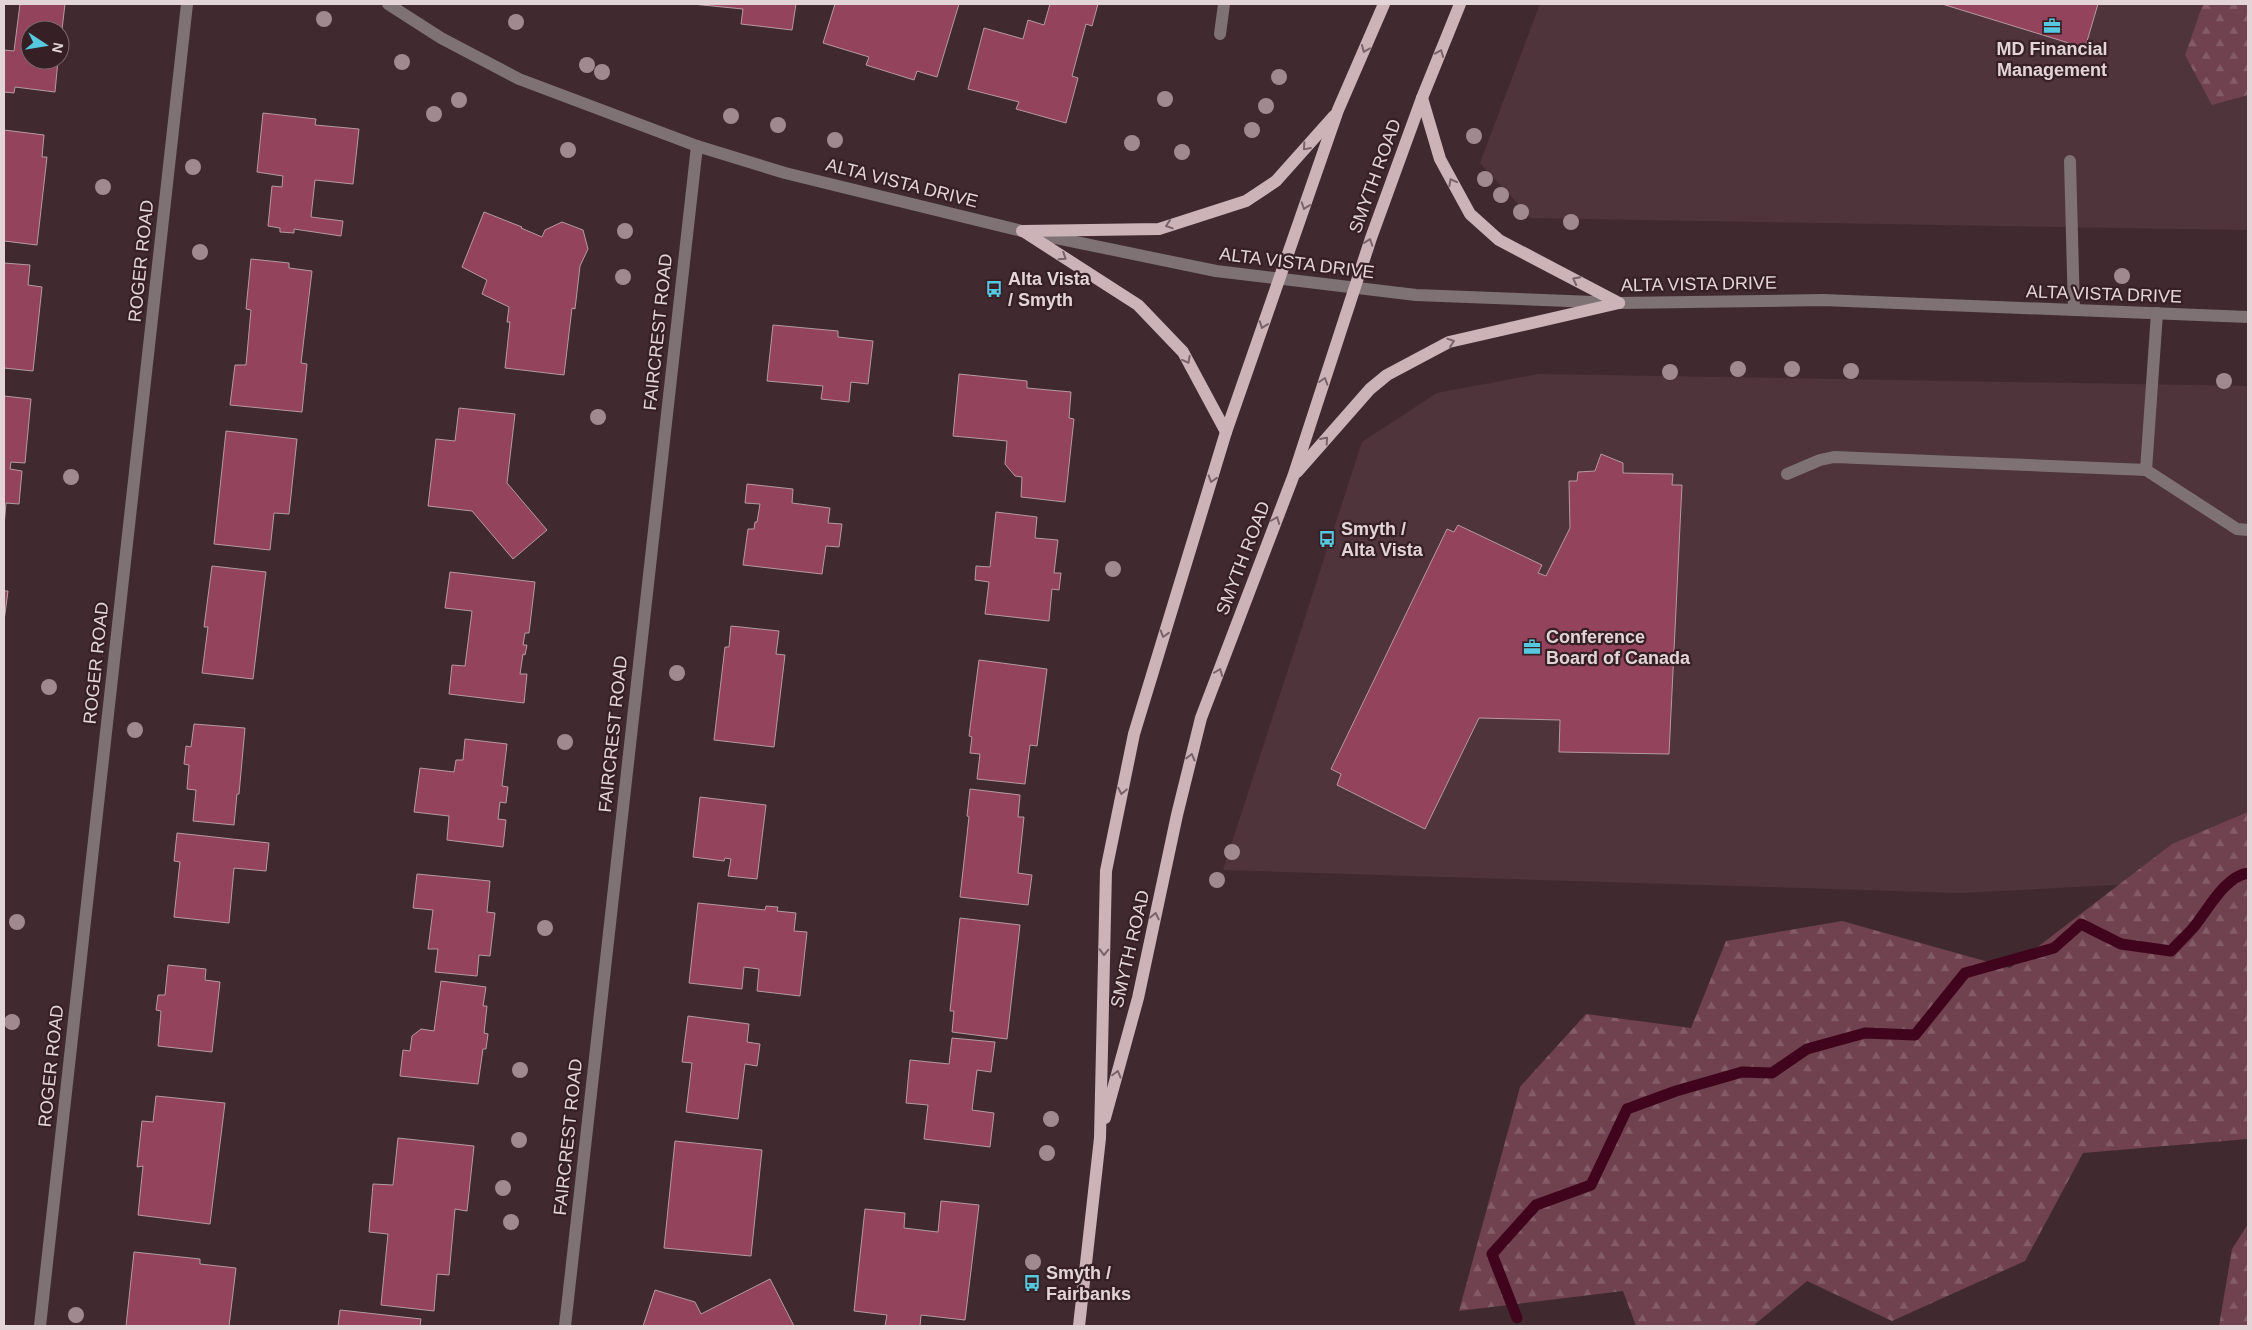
<svg xmlns="http://www.w3.org/2000/svg" width="2252" height="1330" font-family="Arial,sans-serif">
<defs>
<pattern id="forest-firs" width="22" height="20" patternUnits="userSpaceOnUse" patternTransform="scale(1.25)"><rect width="22" height="20" fill="#70414e"/><path d="M5 1l3.5 6h-7zM16 11l3.5 6h-7z" fill="#845c67"/></pattern>
</defs>
<rect width="100%" height="100%" fill="#402a30"/>
<!-- built -->
<g fill="#50343b">
<path d="M 1540,4 L 2248,4 L 2248,230 L 1531,218 L 1480,163 Z"/>
<path d="M 1538,374 L 2248,386 L 2248,878 L 1961,893 L 1223,870 L 1362,442 L 1437,393 Z"/>
</g>
<!-- forest -->
<g fill="url(#forest-firs)">
<path d="M 2203,4 L 2248,4 L 2248,95 L 2212,105 L 2185,55 Z"/>
<path d="M 2248,812 L 2248,1139 L 2083,1153 L 2025,1261 L 1892,1321 L 1807,1281 L 1753,1326 L 1636,1326 L 1623,1291 L 1459,1311 L 1520,1087 L 1586,1014 L 1691,1028 L 1726,941 L 1842,921 L 2010,968 L 2172,844 Z"/>
<path d="M 2248,1224 L 2248,1326 L 2219,1326 L 2232,1249 Z"/>
</g>
<g fill="none" stroke-linecap="round" stroke-linejoin="round">
<!-- stream -->
<path stroke="#40051d" stroke-width="11" d="M 1517,1318 L 1492,1254 L 1536,1205 L 1591,1185 L 1627,1109 L 1676,1091 L 1742,1072 L 1772,1073 L 1807,1049 L 1865,1033 L 1915,1035 L 1965,973 L 2054,948 L 2081,924 L 2121,944 L 2171,951 C 2178,943 2186,936 2193,928 C 2208,910 2224,877 2248,873"/>
</g>
<!-- building -->
<g fill="#94435c" stroke="#b69aa1">
<path d="M 20,4 L 65,4 L 60,46 L 60,30 L 30,30 L 30,60 L 58,60 L 55,92 L 15,87 L 14,93 L 4,92 L 4,50 L 14,51 Z"/>
<path d="M 692,4 L 796,4 L 792,30 L 741,24 L 743,9 Z"/>
<path d="M 835,4 L 959,4 L 937,77 L 917,71 L 914,80 L 866,65 L 869,57 L 823,43 Z"/>
<path d="M 1050,4 L 1098,4 L 1092,26 L 1086,24 L 1072,76 L 1078,78 L 1066,123 L 1016,109 L 1019,102 L 968,89 L 984,28 L 1023,39 L 1028,20 L 1044,25 Z"/>
<path d="M 1942,4 L 2098,4 L 2085,48 Z"/>
<path d="M 263,113 L 316,119 L 315,125 L 359,129 L 353,184 L 315,180 L 311,217 L 343,221 L 341,236 L 294,229 L 294,233 L 280,232 L 280,228 L 268,226 L 272,186 L 282,187 L 283,176 L 257,172 Z"/>
<path d="M 4,130 L 44,135 L 42,157 L 47,157 L 37,245 L 4,241 Z"/>
<path d="M 484,212 L 522,227 L 521,228 L 542,237 L 545,230 L 562,222 L 583,230 L 588,249 L 580,266 L 575,309 L 572,308 L 564,375 L 505,368 L 510,322 L 507,322 L 509,307 L 482,294 L 487,280 L 462,267 Z"/>
<path d="M 251,259 L 289,263 L 289,268 L 312,271 L 301,363 L 307,364 L 302,412 L 230,405 L 235,365 L 246,365 L 251,310 L 246,309 Z"/>
<path d="M 4,263 L 30,265 L 28,285 L 42,287 L 33,371 L 4,368 Z"/>
<path d="M 773,325 L 838,331 L 838,337 L 873,341 L 868,384 L 851,382 L 849,402 L 821,399 L 823,386 L 767,381 Z"/>
<path d="M 959,374 L 1027,381 L 1027,388 L 1071,392 L 1069,418 L 1074,419 L 1065,502 L 1021,497 L 1022,477 L 1015,476 L 1005,464 L 1007,441 L 953,436 Z"/>
<path d="M 4,396 L 31,399 L 25,463 L 11,462 L 10,469 L 22,471 L 19,504 L 6,503 L 4,527 Z"/>
<path d="M 459,408 L 515,414 L 507,483 L 547,530 L 513,559 L 472,511 L 428,506 L 436,439 L 455,441 Z"/>
<path d="M 226,431 L 297,439 L 289,514 L 274,513 L 270,550 L 214,544 Z"/>
<path d="M 1601,454 L 1623,463 L 1623,473 L 1673,474 L 1672,485 L 1682,485 L 1669,754 L 1559,752 L 1560,720 L 1479,718 L 1425,829 L 1337,785 L 1341,774 L 1331,769 L 1447,529 L 1454,532 L 1458,525 L 1542,565 L 1538,573 L 1546,576 L 1570,528 L 1569,481 L 1577,481 L 1578,472 L 1595,471 Z"/>
<path d="M 747,484 L 793,489 L 792,503 L 830,508 L 828,523 L 842,524 L 839,547 L 826,546 L 822,574 L 743,565 L 748,529 L 754,529 L 755,522 L 757,522 L 760,504 L 745,503 Z"/>
<path d="M 996,512 L 1037,517 L 1035,538 L 1058,540 L 1054,573 L 1061,573 L 1059,590 L 1052,589 L 1049,621 L 985,614 L 989,582 L 975,580 L 976,566 L 990,567 Z"/>
<path d="M 212,566 L 266,572 L 253,679 L 202,673 L 208,627 L 204,627 Z"/>
<path d="M 450,572 L 535,582 L 529,633 L 525,633 L 523,645 L 527,645 L 525,655 L 523,654 L 520,674 L 527,674 L 524,703 L 449,694 L 452,665 L 465,666 L 472,611 L 445,608 Z"/>
<path d="M 4,591 L 8,591 L 4,621 Z"/>
<path d="M 731,626 L 779,631 L 776,654 L 785,655 L 774,747 L 714,740 L 725,647 L 729,647 Z"/>
<path d="M 979,660 L 1047,669 L 1037,746 L 1030,745 L 1025,784 L 977,779 L 980,754 L 970,753 L 972,737 L 969,736 Z"/>
<path d="M 194,724 L 245,728 L 239,794 L 237,794 L 234,825 L 193,821 L 196,790 L 187,789 L 189,765 L 184,764 L 186,746 L 191,747 Z"/>
<path d="M 465,739 L 507,744 L 502,786 L 508,787 L 506,803 L 500,802 L 498,819 L 506,820 L 503,847 L 447,840 L 449,816 L 414,812 L 420,768 L 454,772 L 456,760 L 463,760 Z"/>
<path d="M 970,789 L 1020,795 L 1018,817 L 1024,817 L 1018,873 L 1032,875 L 1028,905 L 960,897 L 969,817 L 967,816 Z"/>
<path d="M 700,797 L 766,805 L 757,879 L 728,876 L 731,859 L 725,858 L 724,861 L 693,857 Z"/>
<path d="M 177,833 L 269,843 L 266,871 L 234,868 L 229,923 L 174,917 L 180,862 L 174,861 Z"/>
<path d="M 417,874 L 490,881 L 487,912 L 495,913 L 490,956 L 479,955 L 477,976 L 435,972 L 438,949 L 428,949 L 433,910 L 413,908 Z"/>
<path d="M 698,903 L 765,910 L 766,906 L 778,907 L 777,911 L 796,913 L 794,931 L 807,932 L 800,996 L 757,991 L 759,969 L 744,967 L 742,989 L 689,983 Z"/>
<path d="M 960,918 L 1020,925 L 1007,1039 L 952,1032 L 954,1011 L 950,1011 Z"/>
<path d="M 168,965 L 206,969 L 205,980 L 220,982 L 212,1052 L 158,1046 L 161,1011 L 156,1010 L 158,995 L 165,995 Z"/>
<path d="M 441,981 L 486,987 L 483,1006 L 487,1006 L 484,1033 L 488,1034 L 486,1049 L 483,1049 L 478,1084 L 400,1076 L 403,1050 L 410,1051 L 412,1036 L 421,1029 L 434,1031 Z"/>
<path d="M 688,1016 L 749,1024 L 747,1042 L 760,1044 L 757,1066 L 745,1064 L 738,1119 L 686,1112 L 692,1063 L 682,1062 Z"/>
<path d="M 952,1038 L 995,1042 L 991,1072 L 977,1070 L 972,1110 L 994,1113 L 990,1147 L 924,1139 L 928,1105 L 906,1103 L 910,1060 L 949,1064 Z"/>
<path d="M 156,1096 L 225,1103 L 210,1224 L 138,1215 L 143,1166 L 137,1167 L 142,1121 L 153,1122 Z"/>
<path d="M 398,1138 L 474,1146 L 467,1211 L 455,1209 L 449,1275 L 437,1274 L 434,1311 L 381,1305 L 388,1234 L 369,1232 L 373,1184 L 393,1185 Z"/>
<path d="M 675,1141 L 762,1150 L 751,1256 L 664,1248 Z"/>
<path d="M 941,1201 L 979,1205 L 965,1320 L 921,1315 L 920,1326 L 885,1326 L 887,1315 L 854,1311 L 865,1209 L 905,1213 L 904,1228 L 938,1232 Z"/>
<path d="M 134,1252 L 200,1259 L 200,1264 L 236,1268 L 229,1326 L 126,1326 Z"/>
<path d="M 770,1279 L 794,1326 L 643,1326 L 655,1290 L 695,1302 L 701,1314 Z"/>
<path d="M 340,1310 L 421,1319 L 420,1326 L 338,1326 Z"/>
</g>
<g fill="none" stroke-linecap="round" stroke-linejoin="round">
<!-- minor -->
<g stroke="#7e7275" stroke-width="12">
<path d="M 388,4 L 441,38 L 519,79 L 697,146 L 785,173 L 1022,231 L 1216,271 L 1416,295 L 1619,303 L 1823,300 L 2248,317"/>
<path d="M 1220,34 L 1224,4"/>
<path d="M 2070,161 L 2074,310"/>
<path d="M 2146,470 L 2157,313"/>
<path d="M 1787,474 L 1820,460 L 1834,457 L 2146,470 L 2237,529 L 2248,530"/>
<path d="M 40,1326 L 187,4"/>
<path d="M 565,1326 L 697,146"/>
</g>
<!-- major -->
<g stroke="#cbb3b8" stroke-width="12">
<path d="M 1422,98 L 1440,159 L 1470,214 L 1499,240 L 1619,303"/>
<path d="M 1022,231 L 1159,229 L 1246,201 L 1276,181 L 1334,116"/>
<path d="M 1023,231 L 1138,305 L 1183,352 L 1226,432"/>
<path d="M 1297,472 L 1370,389 L 1387,375 L 1449,342 L 1619,303"/>
<path d="M 1105,1118 L 1138,998 L 1177,815 L 1201,718 L 1293,477 L 1371,238 L 1422,98 L 1460,4"/>
<path d="M 1079,1326 L 1100,1138 L 1106,871 L 1134,734 L 1226,432 L 1338,110 L 1384,4"/>
</g>
</g>
<!-- trees -->
<g fill="#a18a8f">
<circle cx="324" cy="19" r="8"/>
<circle cx="516" cy="22" r="8"/>
<circle cx="402" cy="62" r="8"/>
<circle cx="587" cy="65" r="8"/>
<circle cx="602" cy="72" r="8"/>
<circle cx="1279" cy="77" r="8"/>
<circle cx="1165" cy="99" r="8"/>
<circle cx="459" cy="100" r="8"/>
<circle cx="1266" cy="106" r="8"/>
<circle cx="434" cy="114" r="8"/>
<circle cx="731" cy="116" r="8"/>
<circle cx="778" cy="125" r="8"/>
<circle cx="1252" cy="130" r="8"/>
<circle cx="1474" cy="136" r="8"/>
<circle cx="835" cy="140" r="8"/>
<circle cx="1132" cy="143" r="8"/>
<circle cx="568" cy="150" r="8"/>
<circle cx="1182" cy="152" r="8"/>
<circle cx="193" cy="167" r="8"/>
<circle cx="1485" cy="179" r="8"/>
<circle cx="103" cy="187" r="8"/>
<circle cx="1501" cy="195" r="8"/>
<circle cx="1521" cy="212" r="8"/>
<circle cx="1571" cy="222" r="8"/>
<circle cx="625" cy="231" r="8"/>
<circle cx="200" cy="252" r="8"/>
<circle cx="2122" cy="276" r="8"/>
<circle cx="623" cy="277" r="8"/>
<circle cx="1738" cy="369" r="8"/>
<circle cx="1792" cy="369" r="8"/>
<circle cx="1851" cy="371" r="8"/>
<circle cx="1670" cy="372" r="8"/>
<circle cx="2224" cy="381" r="8"/>
<circle cx="598" cy="417" r="8"/>
<circle cx="71" cy="477" r="8"/>
<circle cx="1113" cy="569" r="8"/>
<circle cx="677" cy="673" r="8"/>
<circle cx="49" cy="687" r="8"/>
<circle cx="135" cy="730" r="8"/>
<circle cx="565" cy="742" r="8"/>
<circle cx="1232" cy="852" r="8"/>
<circle cx="1217" cy="880" r="8"/>
<circle cx="17" cy="922" r="8"/>
<circle cx="545" cy="928" r="8"/>
<circle cx="12" cy="1022" r="8"/>
<circle cx="520" cy="1070" r="8"/>
<circle cx="1051" cy="1119" r="8"/>
<circle cx="519" cy="1140" r="8"/>
<circle cx="1047" cy="1153" r="8"/>
<circle cx="503" cy="1188" r="8"/>
<circle cx="511" cy="1222" r="8"/>
<circle cx="1033" cy="1262" r="8"/>
<circle cx="76" cy="1315" r="8"/>
</g>
<!-- one-way arrows -->
<defs><path id="oneway-chevron" d="M-2-3.5L2.5 0L-2 3.5" fill="none" stroke-width="1.6" stroke-linecap="round" stroke-linejoin="round" transform="scale(1.25)"/></defs>
<g stroke="#796268">
<use href="#oneway-chevron" transform="translate(1365 49) rotate(113)"/>
<use href="#oneway-chevron" transform="translate(1440 53) rotate(-68)"/>
<use href="#oneway-chevron" transform="translate(1306 147) rotate(131)"/>
<use href="#oneway-chevron" transform="translate(1452 182) rotate(-118)"/>
<use href="#oneway-chevron" transform="translate(1305 206) rotate(109)"/>
<use href="#oneway-chevron" transform="translate(1169 225) rotate(162)"/>
<use href="#oneway-chevron" transform="translate(1369 242) rotate(-71)"/>
<use href="#oneway-chevron" transform="translate(1063 257) rotate(33)"/>
<use href="#oneway-chevron" transform="translate(1576 280) rotate(-153)"/>
<use href="#oneway-chevron" transform="translate(1263 325) rotate(110)"/>
<use href="#oneway-chevron" transform="translate(1451 342) rotate(-19)"/>
<use href="#oneway-chevron" transform="translate(1187 360) rotate(62)"/>
<use href="#oneway-chevron" transform="translate(1324 381) rotate(-72)"/>
<use href="#oneway-chevron" transform="translate(1325 440) rotate(-49)"/>
<use href="#oneway-chevron" transform="translate(1212 479) rotate(107)"/>
<use href="#oneway-chevron" transform="translate(1276 520) rotate(-69)"/>
<use href="#oneway-chevron" transform="translate(1164 634) rotate(107)"/>
<use href="#oneway-chevron" transform="translate(1219 672) rotate(-69)"/>
<use href="#oneway-chevron" transform="translate(1191 757) rotate(-76)"/>
<use href="#oneway-chevron" transform="translate(1122 791) rotate(101)"/>
<use href="#oneway-chevron" transform="translate(1155 916) rotate(-78)"/>
<use href="#oneway-chevron" transform="translate(1104 952) rotate(91)"/>
<use href="#oneway-chevron" transform="translate(1117 1074) rotate(-75)"/>
</g>
<!-- icons -->
<defs>
<g id="office-bare" transform="scale(1.35)"><path d="M-6-3h4V-5.5h4V-3h4V5H-6ZM-1-4.5V-3h2v-1.5ZM-6 0V1H6V0Z" fill="#56c9e0" stroke="#362026" stroke-width="2.5" paint-order="stroke"/></g>
<g id="bus-bare" transform="scale(1.35)"><path d="M-5-6H5V4H4V6H2V4H-2V6H-4V4H-5ZM-3.5-4V0h7V-4ZM-3.5 1.2v1.5H-2V1.2ZM2 1.2v1.5H3.5V1.2Z" fill="#56c9e0" stroke="#362026" stroke-width="2.5" paint-order="stroke"/></g>
</defs>
<g fill-rule="evenodd">
<use href="#office-bare" x="2052" y="26"/>
<use href="#bus-bare" x="994" y="289"/>
<use href="#bus-bare" x="1327" y="539"/>
<use href="#office-bare" x="1532" y="647"/>
<use href="#bus-bare" x="1032" y="1283"/>
</g>
<g text-anchor="middle" stroke-width="4.5" stroke-linejoin="round" paint-order="stroke">
<!-- poi labels -->
<g font-size="18" font-weight="bold" fill="#e3d4d7" stroke="#362026" text-anchor="start">
<text x="2052" y="55" text-anchor="middle">MD Financial<tspan x="2052" dy="21">Management</tspan></text>
<text x="1008" y="285">Alta Vista<tspan x="1008" dy="21">/ Smyth</tspan></text>
<text x="1341" y="535">Smyth /<tspan x="1341" dy="21">Alta Vista</tspan></text>
<text x="1546" y="643">Conference<tspan x="1546" dy="21">Board of Canada</tspan></text>
<text x="1046" y="1279">Smyth /<tspan x="1046" dy="21">Fairbanks</tspan></text>
</g>
<!-- street labels -->
<g font-size="18" fill="#e3d4d7" stroke="#362026">
<text transform="translate(1375 176) rotate(-70)" y="6">SMYTH ROAD</text>
<text transform="translate(902 183) rotate(14)" y="6">ALTA VISTA DRIVE</text>
<text transform="translate(141 261) rotate(-84)" y="6">ROGER ROAD</text>
<text transform="translate(1297 263) rotate(7)" y="6">ALTA VISTA DRIVE</text>
<text transform="translate(1699 284) rotate(-1)" y="6">ALTA VISTA DRIVE</text>
<text transform="translate(2104 294) rotate(2)" y="6">ALTA VISTA DRIVE</text>
<text transform="translate(658 332) rotate(-84)" y="6">FAIRCREST ROAD</text>
<text transform="translate(1243 558) rotate(-69)" y="6">SMYTH ROAD</text>
<text transform="translate(96 663) rotate(-84)" y="6">ROGER ROAD</text>
<text transform="translate(613 734) rotate(-84)" y="6">FAIRCREST ROAD</text>
<text transform="translate(1130 949) rotate(-77)" y="6">SMYTH ROAD</text>
<text transform="translate(51 1066) rotate(-84)" y="6">ROGER ROAD</text>
<text transform="translate(568 1137) rotate(-84)" y="6">FAIRCREST ROAD</text>
</g>
</g>
<!-- border -->
<rect width="2252" height="1330" fill="none" stroke="#e3d4d7" stroke-width="10"/>
<!-- north arrow -->
<g transform="translate(45 45) rotate(102)"><circle r="24" fill="#362026" stroke="#7b686d"/>
<path d="M0-4L9 19L0 12L-9 19Z" fill="#56c9e0"/>
<text y="-8" font-size="14" font-weight="bold" text-anchor="middle" fill="#e3d4d7">N</text>
</g>
</svg>
